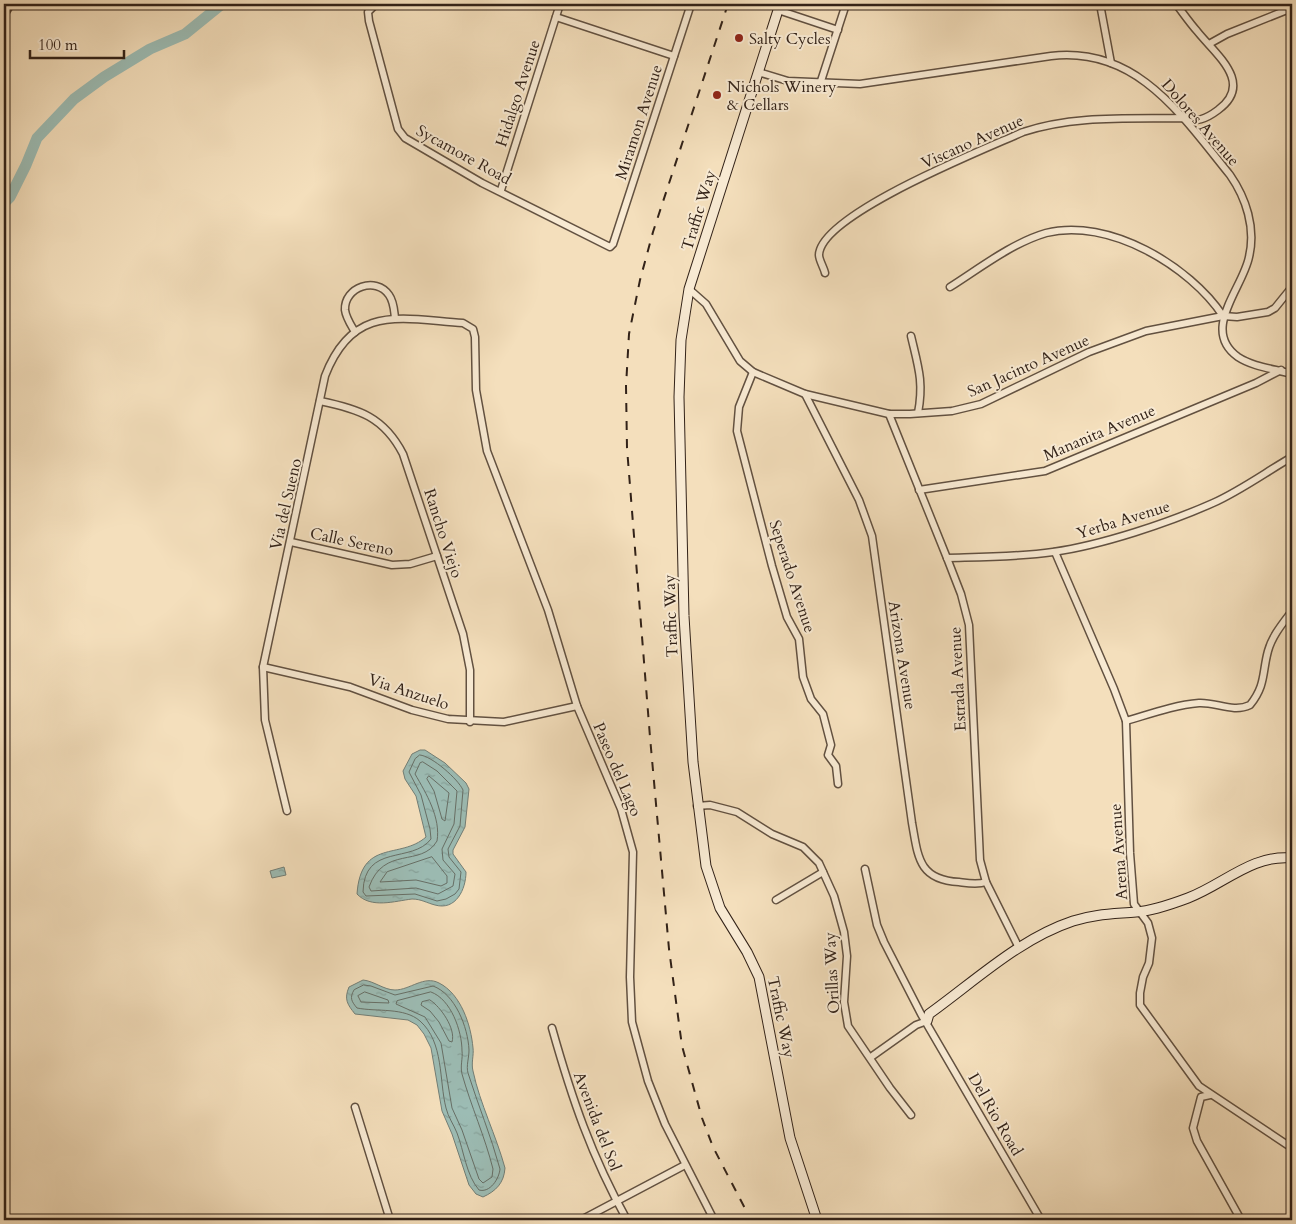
<svg xmlns="http://www.w3.org/2000/svg" width="1296" height="1224" font-family="Cardo,serif">
<defs>
<pattern id="water-ripples" width="26" height="14" patternUnits="userSpaceOnUse" patternTransform="scale(1.25)"><rect width="26" height="14" fill="#9cbcb4"/><path d="M2 4q2-2 4 0t4 0M15 11q2-2 4 0t4 0" fill="none" stroke="#87a19a"/></pattern>
</defs>
<rect width="100%" height="100%" fill="#f4dfbc"/>
<filter id="stains"><feTurbulence type="fractalNoise" baseFrequency=".004" numOctaves="4"/><feColorMatrix values="0 0 0 0 .2 0 0 0 0 .09 0 0 0 0 .02 0 0 0 .5 -.17"/></filter>
<radialGradient id="worn" r=".72"><stop offset=".6" stop-color="#630" stop-opacity="0"/><stop offset="1" stop-color="#630" stop-opacity=".3"/></radialGradient>
<!-- water -->
<g fill="url(#water-ripples)" stroke="#727e76">
<path d="M 420,750 L 425,750 L 445,763 L 466,783 L 469,789 L 465,827 L 453,850 L 453,854 L 466,872 C 466,889 456,911 435,905 C 427,903 421,899 412,899 C 395,901 371,909 357,894 C 361,838 400,860 426,837 L 416,796 L 405,779 L 403,771 L 412,754 Z"/>
<path d="M 284,867 L 286,875 L 272,878 L 270,871 Z"/>
<path d="M 363,980 C 374,981 384,990 395,990 C 410,990 424,975 439,983 C 461,994 471,1025 473,1048 C 474,1055 471,1063 473,1071 C 480,1104 496,1135 505,1168 C 504,1183 496,1191 483,1197 L 476,1194 L 469,1185 L 452,1134 L 442,1111 L 431,1048 L 424,1034 L 417,1025 L 408,1020 L 355,1014 C 347,1004 344,999 349,987 Z"/>
</g>
<g fill="none" stroke-linecap="round" stroke-linejoin="round">
<!-- shore -->
<g stroke="#676f66" stroke-width="1">
<path d="M 420,755 C 432,756 458,779 463,790 L 460,826 L 448,849 L 449,857 L 461,872 L 459,889 L 455,894 L 446,899 L 437,901 L 415,894 L 366,896 L 363,892 C 364,843 412,864 431,839 L 430,829 L 421,795 L 409,772 L 415,759 Z"/>
<path d="M 423,762 L 437,771 L 457,791 L 454,824 L 442,849 L 443,860 L 455,874 L 453,886 L 438,894 L 416,888 L 371,891 L 369,887 C 384,845 421,868 437,841 C 441,818 426,793 415,774 L 420,763 Z"/>
<path d="M 429,776 L 449,793 L 445,821 L 442,819 L 434,791 L 427,779 Z"/>
<path d="M 432,857 L 447,876 L 447,883 L 441,886 L 416,880 L 380,882 L 387,872 Z"/>
<path d="M 364,985 L 371,986 L 395,995 L 433,986 C 455,994 468,1027 469,1050 C 469,1058 466,1066 468,1073 C 478,1105 491,1136 500,1169 C 499,1179 490,1193 479,1190 C 466,1175 464,1151 457,1133 C 454,1125 448,1117 446,1108 C 439,1081 444,1042 420,1021 C 404,1007 377,1012 357,1008 C 352,1002 349,998 354,990 Z"/>
<path d="M 365,992 L 388,1000 L 389,1003 L 361,1002 L 358,996 Z"/>
<path d="M 431,992 C 451,999 462,1031 462,1051 C 463,1058 460,1066 462,1074 C 471,1106 485,1137 493,1169 L 492,1177 L 483,1183 L 479,1179 L 462,1130 L 452,1108 L 441,1043 L 425,1017 L 396,1004 L 397,1001 Z"/>
<path d="M 430,1000 C 441,1007 456,1029 452,1042 L 449,1041 L 439,1022 L 430,1011 L 421,1005 L 422,1002 Z"/>
</g>
<!-- river -->
<path stroke="#9cbcb4" stroke-width="11" d="M 4,203 L 10,197 L 26,165 L 37,138 L 74,99 L 104,77 L 150,49 L 185,34 L 222,4"/>
<!-- street casing -->
<g stroke="#625141" stroke-width="9">
<g id="street">
<path d="M 376,4 L 368,12 L 369,21 L 398,129 L 405,138 L 482,183 L 610,247 L 613,244 L 691,4"/>
<path d="M 1100,4 L 1111,63"/>
<path d="M 778,10 L 838,30"/>
<path d="M 4,15 L 11,4"/>
<path d="M 556,17 L 674,56"/>
<path d="M 1209,44 L 1227,34 L 1292,8"/>
<path d="M 758,72 L 788,81 L 860,84 L 1051,56 C 1137,46 1182,116 1230,175 C 1246,198 1256,228 1249,257 C 1243,288 1200,330 1238,357 C 1253,367 1275,369 1292,374"/>
<path d="M 820,84 L 846,4"/>
<path d="M 501,190 L 560,4"/>
<path d="M 825,273 C 824,268 819,260 819,255 C 820,214 988,148 1023,132 C 1074,115 1130,119 1183,118 C 1196,123 1206,119 1218,110 C 1255,83 1215,54 1197,31 C 1189,22 1183,13 1176,4"/>
<path d="M 950,287 C 980,268 1012,243 1046,233 C 1108,217 1190,266 1223,316"/>
<path d="M 689,289 L 706,304 L 740,361 L 753,372 L 805,394 L 889,414 L 910,414 L 952,411 L 981,404 L 1089,352 L 1146,331 L 1223,316 L 1237,317 L 1268,312 L 1275,308 L 1292,287"/>
<path d="M 355,332 C 351,325 346,318 345,310 C 344,287 376,276 389,295 C 394,302 394,310 395,318"/>
<path d="M 911,336 C 918,366 924,382 918,413"/>
<path d="M 753,372 L 739,407 L 737,431 L 772,566 L 787,617 L 799,639 L 803,677 L 811,699 L 823,714 L 831,745 L 828,755 L 836,766 L 838,784"/>
<path d="M 805,394 L 859,500 L 872,536 L 912,823 C 918,856 918,880 959,882 C 967,883 977,885 986,882"/>
<path d="M 320,401 C 359,409 384,417 403,454 L 463,634 L 470,670 L 470,722"/>
<path d="M 889,414 L 947,558 L 961,594 L 969,625 L 980,860 L 986,882 L 1019,948"/>
<path d="M 919,490 L 1045,471 L 1256,383 L 1281,370"/>
<path d="M 291,542 L 392,565 L 410,564 L 437,556"/>
<path d="M 1055,552 L 1114,689 L 1126,721 L 1130,853 L 1134,904 L 1148,923 L 1152,938 L 1149,963 L 1143,977 L 1140,993 L 1140,1005 L 1199,1086 L 1292,1148"/>
<path d="M 947,558 C 983,557 1018,557 1053,552 C 1102,545 1168,523 1213,503 C 1240,491 1266,472 1292,457"/>
<path d="M 263,667 L 350,687 L 412,710 L 448,719 L 504,722 L 577,706"/>
<path d="M 1126,721 C 1150,714 1174,705 1199,703 C 1216,702 1233,713 1250,705 C 1266,685 1262,673 1268,651 C 1272,636 1283,623 1292,611"/>
<path d="M 697,806 L 710,805 L 737,812 L 772,834 L 803,847 L 819,863 L 834,896 L 844,932 L 847,956 L 844,1002 L 848,1026 L 890,1088 L 911,1115"/>
<path d="M 287,811 L 265,720 L 263,667 L 325,376 C 353,303 401,319 463,323 L 473,329 L 475,337 L 476,390 L 487,451 L 548,610 L 577,706 L 621,809 L 633,852 L 630,977 L 632,1022 L 648,1081 L 665,1124 L 714,1220"/>
<path d="M 865,869 L 877,925 L 884,942 L 921,1014 L 1041,1220"/>
<path d="M 776,900 L 823,872"/>
<path d="M 552,1028 C 572,1099 591,1155 627,1220"/>
<path d="M 871,1057 L 916,1025 L 927,1021"/>
<path d="M 1210,1095 L 1201,1097 L 1193,1128 L 1197,1141 L 1241,1220"/>
<path d="M 355,1107 L 390,1220"/>
<path d="M 581,1220 L 685,1165"/>
</g>
</g>
<!-- secondary casing -->
<g stroke="#322218" stroke-width="11">
<g id="secondary">
<path d="M 780,4 L 689,289 L 681,340 L 679,397 L 684,616 L 693,762 L 706,866 L 720,908 L 747,952 L 759,977 L 790,1138 L 817,1220"/>
<path d="M 927,1021 L 929,1014 C 975,981 1019,939 1073,921 C 1094,914 1114,914 1136,912 C 1153,911 1172,904 1188,898 C 1223,885 1252,854 1292,858"/>
</g>
</g>
<!-- street -->
<use href="#street" stroke="#f8ead3" stroke-width="6"/>
<!-- secondary -->
<use href="#secondary" stroke="#f8ead3" stroke-width="9"/>
<!-- rail -->
<path stroke="#322218" stroke-width="2" stroke-dasharray="9 9" stroke-linecap="butt" d="M 728,4 L 653,232 L 640,280 L 629,334 L 626,386 L 627,448 L 650,737 L 669,949 L 682,1046 L 702,1118 L 713,1147 L 751,1220"/>
</g>
<!-- markers -->
<g fill="#8f2418" stroke="#f8ead3" stroke-width="2">
<circle cx="739" cy="38" r="5"/>
<circle cx="717" cy="95" r="5"/>
</g>
<g text-anchor="middle" stroke-width="4" stroke-linejoin="round" paint-order="stroke">
<!-- poi labels -->
<g font-size="16" fill="#322218" stroke="#f8ead3" text-anchor="start">
<text x="749" y="44">Salty Cycles</text>
<text x="727" y="92">Nichols Winery<tspan x="727" dy="18">&amp; Cellars</tspan></text>
</g>
<!-- street labels -->
<g font-size="16" fill="#322218" stroke="#f8ead3">
<text transform="translate(517 93) rotate(-72)" y="6">Hidalgo Avenue</text>
<text transform="translate(638 122) rotate(-72)" y="6">Miramon Avenue</text>
<text transform="translate(1201 122) rotate(49)" y="6">Dolores Avenue</text>
<text transform="translate(972 141) rotate(-24)" y="6">Viscano Avenue</text>
<text transform="translate(464 154) rotate(29)" y="6">Sycamore Road</text>
<text transform="translate(698 210) rotate(-73)" y="6">Traffic Way</text>
<text transform="translate(1028 365) rotate(-24)" y="6">San Jacinto Avenue</text>
<text transform="translate(1099 432) rotate(-23)" y="6">Mananita Avenue</text>
<text transform="translate(285 504) rotate(-77)" y="6">Via del Sueno</text>
<text transform="translate(1123 519) rotate(-17)" y="6">Yerba Avenue</text>
<text transform="translate(444 533) rotate(72)" y="6">Rancho Viejo</text>
<text transform="translate(352 541) rotate(12)" y="6">Calle Sereno</text>
<text transform="translate(793 576) rotate(72)" y="6">Seperado Avenue</text>
<text transform="translate(670 616) rotate(-92)" y="6">Traffic Way</text>
<text transform="translate(903 655) rotate(81)" y="6">Arizona Avenue</text>
<text transform="translate(957 679) rotate(-93)" y="6">Estrada Avenue</text>
<text transform="translate(409 691) rotate(18)" y="6">Via Anzuelo</text>
<text transform="translate(618 769) rotate(67)" y="6">Paseo del Lago</text>
<text transform="translate(1118 852) rotate(-94)" y="6">Arena Avenue</text>
<text transform="translate(831 973) rotate(-93)" y="6">Orillas Way</text>
<text transform="translate(782 1017) rotate(78)" y="6">Traffic Way</text>
<text transform="translate(996 1114) rotate(60)" y="6">Del Rio Road</text>
<text transform="translate(598 1121) rotate(69)" y="6">Avenida del Sol</text>
</g>
</g>
<!-- margin -->
<rect width="1296" height="1224" fill="none" stroke="#f4dfbc" stroke-width="20"/>
<rect x="5" y="5" width="1286" height="1214" fill="none" stroke="#322218" stroke-width="2.5"/>
<rect x="10" y="10" width="1276" height="1204" fill="none" stroke="#322218"/>
<!-- scale -->
<path d="M30 50v8h94v-8" fill="none" stroke="#322218" stroke-width="2.5"/>
<text x="38" y="50" font-size="15" fill="#322218" stroke="#f8ead3" stroke-width="4" paint-order="stroke">100 m</text>
<rect width="100%" height="100%" filter="url(#stains)"/>
<rect width="100%" height="100%" fill="url(#worn)"/>
</svg>
